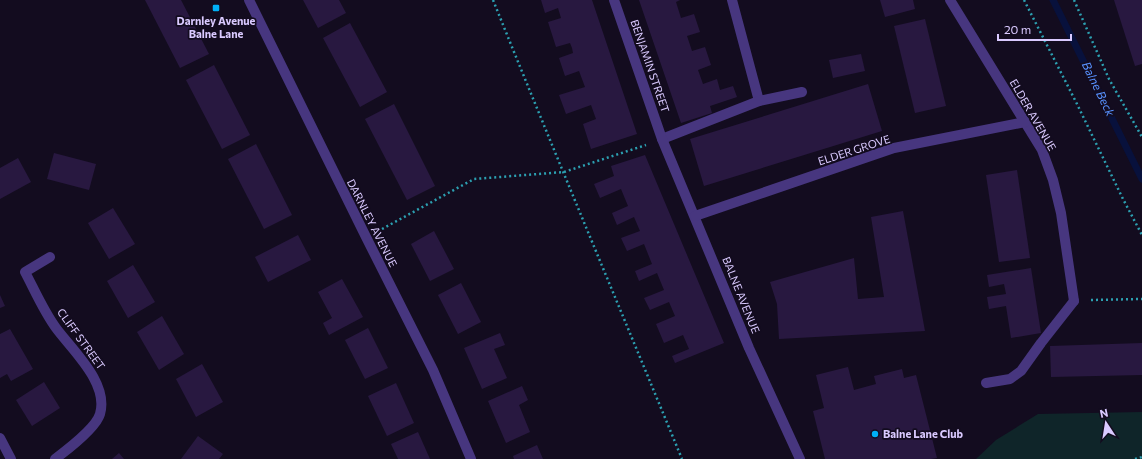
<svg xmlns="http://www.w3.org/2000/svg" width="1142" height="459" font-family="Commissioner,sans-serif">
<rect width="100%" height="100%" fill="#130c1f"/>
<!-- green -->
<path fill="#0f2529" d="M 1142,412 L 1142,459 L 976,459 L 996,440 L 1038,414 Z"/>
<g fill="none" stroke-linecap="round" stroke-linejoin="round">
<!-- stream -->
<path stroke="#08113c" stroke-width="7" d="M 1053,0 L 1142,179"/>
</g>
<!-- building -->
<g fill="#281840">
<path d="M 145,0 L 181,0 L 209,54 L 180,68 Z"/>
<path d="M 303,0 L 339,0 L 346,13 L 318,28 Z"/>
<path d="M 541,0 L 592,0 L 637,134 L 591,149 L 583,124 L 596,119 L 591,105 L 566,114 L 559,95 L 585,87 L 579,71 L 565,76 L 559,58 L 573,53 L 572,48 L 570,43 L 556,47 L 548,22 L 561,18 L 558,8 L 545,13 Z"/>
<path d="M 639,0 L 680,0 L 676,2 L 681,18 L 694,14 L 700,32 L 687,36 L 692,51 L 705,47 L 711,65 L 698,70 L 703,84 L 717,79 L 720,90 L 733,86 L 737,97 L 710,106 L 712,113 L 681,123 Z"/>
<path d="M 880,0 L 913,0 L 915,9 L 885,17 Z"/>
<path d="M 1114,0 L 1142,0 L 1142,64 L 1135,66 Z"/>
<path d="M 925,19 L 946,106 L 915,113 L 894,26 Z"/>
<path d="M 350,23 L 387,92 L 360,107 L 323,38 Z"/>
<path d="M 861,54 L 865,71 L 833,78 L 829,60 Z"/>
<path d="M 214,65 L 250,135 L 222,149 L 186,80 Z"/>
<path d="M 868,84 L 882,131 L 704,186 L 690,139 Z"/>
<path d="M 394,104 L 435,186 L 407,200 L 365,119 Z"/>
<path d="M 256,144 L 292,215 L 264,229 L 228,159 Z"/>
<path d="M 54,153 L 96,164 L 89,190 L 47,179 Z"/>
<path d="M 645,155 L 724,343 L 675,363 L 672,356 L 689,349 L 683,335 L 664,343 L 656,324 L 675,316 L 669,302 L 650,310 L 644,298 L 664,290 L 657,273 L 639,281 L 635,271 L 652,264 L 644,244 L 627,251 L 621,238 L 640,231 L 634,217 L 617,225 L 612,213 L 628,206 L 621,189 L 600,198 L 594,184 L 614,176 L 611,166 Z"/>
<path d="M 18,158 L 31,182 L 0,199 L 0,168 Z"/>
<path d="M 1017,170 L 1030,258 L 999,262 L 986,175 Z"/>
<path d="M 113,208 L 135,244 L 109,259 L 88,223 Z"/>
<path d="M 903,211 L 925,331 L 779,339 L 777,304 L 770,282 L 854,258 L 858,299 L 884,297 L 871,217 Z"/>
<path d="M 434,231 L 454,269 L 430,281 L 411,244 Z"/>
<path d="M 298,235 L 311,260 L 268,282 L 255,257 Z"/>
<path d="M 133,265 L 155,302 L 128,318 L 107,281 Z"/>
<path d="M 1031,268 L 1041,333 L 1011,338 L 1006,306 L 989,309 L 987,297 L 1006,294 L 1004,284 L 989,287 L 987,275 Z"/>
<path d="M 342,279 L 363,317 L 329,335 L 323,323 L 332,318 L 318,292 Z"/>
<path d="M 461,283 L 481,322 L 458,334 L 438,295 Z"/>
<path d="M 0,295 L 5,306 L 0,308 Z"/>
<path d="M 162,316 L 184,354 L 159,370 L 137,332 Z"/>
<path d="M 368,328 L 388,368 L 365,379 L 345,340 Z"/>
<path d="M 10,329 L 33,369 L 11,381 L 7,374 L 0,378 L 0,334 Z"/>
<path d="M 500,333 L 505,345 L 494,349 L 507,378 L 482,389 L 464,348 Z"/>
<path d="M 1142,343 L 1142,375 L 1051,377 L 1050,346 Z"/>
<path d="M 202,364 L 223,402 L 196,417 L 176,379 Z"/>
<path d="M 848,367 L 854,390 L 876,384 L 874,376 L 902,369 L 904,378 L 916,375 L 937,458 L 931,459 L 825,459 L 813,411 L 824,408 L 816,375 Z"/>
<path d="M 44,382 L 60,408 L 32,426 L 16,400 Z"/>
<path d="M 396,383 L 414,423 L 387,436 L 368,396 Z"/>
<path d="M 522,386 L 528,400 L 519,405 L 530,432 L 506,443 L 488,401 Z"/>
<path d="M 418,432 L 430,459 L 398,459 L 391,444 Z"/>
<path d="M 198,436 L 223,454 L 219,459 L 181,459 Z"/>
<path d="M 537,445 L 543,459 L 514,459 L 513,456 Z"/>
<path d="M 119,453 L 124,459 L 112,459 Z"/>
</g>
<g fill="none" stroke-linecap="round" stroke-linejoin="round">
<!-- path -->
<g stroke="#2ca0b1" stroke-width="2.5" stroke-dasharray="2 3" stroke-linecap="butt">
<path d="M 493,0 C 555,154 619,306 682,459"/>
<path d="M 1024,0 L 1077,104 L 1123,199 L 1142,235"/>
<path d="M 1074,0 L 1109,79 L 1142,137"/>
<path d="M 382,229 L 474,179 L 564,172 L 646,145"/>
<path d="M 1091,300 L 1142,299"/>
<path d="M 1135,459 L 1142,457"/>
</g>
<!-- service -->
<g stroke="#47367f" stroke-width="10">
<path d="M 732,0 L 759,101"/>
<path d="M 662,139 L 759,101 L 802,92"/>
<path d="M 986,383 L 1010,379 L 1021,371 L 1041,343 L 1074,301"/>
</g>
<!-- minor -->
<g stroke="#47367f" stroke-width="10">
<path d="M 249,0 L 366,237 L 433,370 L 471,459"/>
<path d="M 614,0 L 662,139 L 749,348 L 800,459"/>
<path d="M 950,0 L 1042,150 L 1053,180 L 1061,213 L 1074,301"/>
<path d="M 695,216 L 894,148 L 1025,122"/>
<path d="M 50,257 L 25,272 C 34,289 44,312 56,328 C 73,351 109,383 100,414 C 96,428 67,450 55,459"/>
<path d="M 0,438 L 11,459"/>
</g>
</g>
<!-- markers -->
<g fill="#00aff5" stroke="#130c1f" stroke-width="1.5">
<rect x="212" y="4" width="8" height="8" rx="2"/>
<circle cx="875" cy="434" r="4"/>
</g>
<g text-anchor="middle" stroke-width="3.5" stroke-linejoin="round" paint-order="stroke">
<!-- poi labels -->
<g font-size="11" font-weight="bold" fill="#dacaff" stroke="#130c1f">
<text x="216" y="25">Darnley Avenue<tspan x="216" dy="13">Balne Lane</tspan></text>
<text x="883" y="438" text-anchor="start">Balne Lane Club</text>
</g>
<!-- street labels -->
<g font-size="11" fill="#dacaff" stroke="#130c1f">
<text transform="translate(650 66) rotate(71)" y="4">BENJAMIN STREET</text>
<text transform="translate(1033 115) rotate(60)" y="4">ELDER AVENUE</text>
<text transform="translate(854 150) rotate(-18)" y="4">ELDER GROVE</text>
<text transform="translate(372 223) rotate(63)" y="4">DARNLEY AVENUE</text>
<text transform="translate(741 295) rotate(68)" y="4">BALNE AVENUE</text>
<text transform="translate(81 339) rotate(54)" y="4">CLIFF STREET</text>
</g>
<!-- water labels -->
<g font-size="12" font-style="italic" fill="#5892ff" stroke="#130c1f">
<text transform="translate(1098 89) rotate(64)" y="4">Balne Beck</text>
</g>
</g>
<!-- north arrow -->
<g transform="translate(1106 423) rotate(348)" stroke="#130c1f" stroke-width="3" paint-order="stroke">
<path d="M0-3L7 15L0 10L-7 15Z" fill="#dacaff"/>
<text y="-6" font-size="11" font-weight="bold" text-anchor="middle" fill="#dacaff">N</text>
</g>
<!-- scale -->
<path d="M998 34v6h73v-6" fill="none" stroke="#dacaff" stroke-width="2"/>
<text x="1004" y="34" font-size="12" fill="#dacaff" stroke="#130c1f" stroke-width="3" paint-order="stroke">20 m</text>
</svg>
